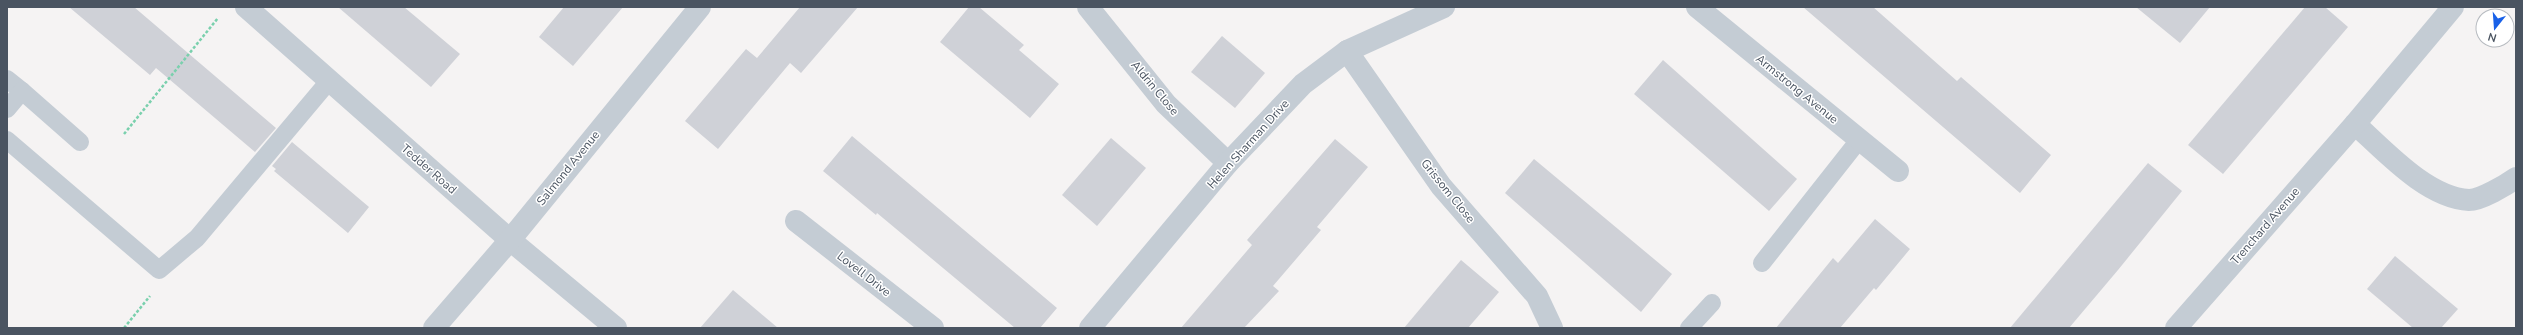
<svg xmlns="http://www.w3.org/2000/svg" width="2523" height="335" font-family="'Nunito Sans',sans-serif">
<rect width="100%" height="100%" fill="#f5f3f3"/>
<!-- building -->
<g fill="#cfd1d7">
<path d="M 69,7 L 134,7 L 276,128 L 255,152 L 156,68 L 150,75 Z"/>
<path d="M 338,7 L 404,7 L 460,54 L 431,87 Z"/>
<path d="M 564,7 L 623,7 L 573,66 L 539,37 Z"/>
<path d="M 800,7 L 858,7 L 801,73 L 790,63 L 718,149 L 685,121 L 746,49 L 757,58 Z"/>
<path d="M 969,7 L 979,7 L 1024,45 L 1019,50 L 1059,84 L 1030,118 L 940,42 Z"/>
<path d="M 1803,7 L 1873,7 L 1957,81 L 1961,77 L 2051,155 L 2020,193 Z"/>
<path d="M 2136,7 L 2210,7 L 2180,43 Z"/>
<path d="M 2305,7 L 2325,7 L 2348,27 L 2223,174 L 2188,145 Z"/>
<path d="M 1222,36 L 1265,73 L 1235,108 L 1191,72 Z"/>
<path d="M 1663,60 L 1797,179 L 1769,211 L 1634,94 Z"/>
<path d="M 852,136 L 1057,308 L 1040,328 L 1015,328 L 877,213 L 876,215 L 823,171 Z"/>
<path d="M 1111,138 L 1146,168 L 1097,226 L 1062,195 Z"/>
<path d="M 1335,139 L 1368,167 L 1317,227 L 1321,230 L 1273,286 L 1279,291 L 1244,328 L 1181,328 L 1252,245 L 1247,240 Z"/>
<path d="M 292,142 L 369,207 L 348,233 L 274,171 L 276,169 L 272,166 Z"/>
<path d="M 1534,159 L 1672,274 L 1641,312 L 1505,193 Z"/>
<path d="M 2148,163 L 2182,191 L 2118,270 L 2069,328 L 2010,328 Z"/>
<path d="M 1875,219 L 1910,249 L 1876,290 L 1874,288 L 1840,328 L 1776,328 L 1833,258 L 1838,263 Z"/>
<path d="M 2395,256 L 2458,309 L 2441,328 L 2413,328 L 2367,289 Z"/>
<path d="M 1461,260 L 1499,292 L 1468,328 L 1404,328 Z"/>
<path d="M 733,290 L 778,328 L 700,328 Z"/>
</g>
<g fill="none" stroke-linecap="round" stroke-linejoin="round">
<!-- path -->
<g stroke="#7ad0ad" stroke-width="2.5" stroke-dasharray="3 2" stroke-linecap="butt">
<path d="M 124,134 L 218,18"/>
<path d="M 124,328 L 150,296"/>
</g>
<!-- service -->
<g stroke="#c4ccd4" stroke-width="18">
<path d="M 7,79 L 22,91"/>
<path d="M 7,109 L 22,91 L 80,142"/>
<path d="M 7,140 L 159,270 L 197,238 L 329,81"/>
<path d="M 1762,263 L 1859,140"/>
<path d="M 1689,328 L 1712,303"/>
</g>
<!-- minor -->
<g stroke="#c4ccd4" stroke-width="22">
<path d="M 246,7 L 510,240 L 616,328"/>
<path d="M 1088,7 L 1166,104 L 1228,163"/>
<path d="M 1697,7 L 1898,171"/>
<path d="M 1347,51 L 1441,186 L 1537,296 L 1552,328"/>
<path d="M 2355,124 C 2385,151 2427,198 2469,200 C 2481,200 2506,185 2516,178"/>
<path d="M 796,221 L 933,328"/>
<path d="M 434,328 L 510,240 L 700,7"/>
<path d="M 1090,328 L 1228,163 L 1303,84 L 1347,51 L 1444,7"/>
<path d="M 2176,328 L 2355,124 L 2453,7"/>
</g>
</g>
<g text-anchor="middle" stroke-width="3" stroke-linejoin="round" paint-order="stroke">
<!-- street labels -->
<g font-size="12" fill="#4a5461" stroke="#fff">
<text transform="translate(1155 88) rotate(50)" y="4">Aldrin Close</text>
<text transform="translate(1797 89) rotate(39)" y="4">Armstrong Avenue</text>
<text transform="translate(1248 144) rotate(-48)" y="4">Helen Sharman Drive</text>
<text transform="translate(568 168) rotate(-51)" y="4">Salmond Avenue</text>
<text transform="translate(429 169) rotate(41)" y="4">Tedder Road</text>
<text transform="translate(1448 191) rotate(51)" y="4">Grissom Close</text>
<text transform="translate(2265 226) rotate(-49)" y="4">Trenchard Avenue</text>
<text transform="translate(864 274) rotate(38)" y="4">Lovell Drive</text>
</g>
</g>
<!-- border -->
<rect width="2523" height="335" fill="none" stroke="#4a5461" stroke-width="16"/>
<!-- north arrow -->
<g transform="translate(2495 28) rotate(197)"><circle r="19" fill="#ffffff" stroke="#b7bbc0"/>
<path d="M0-3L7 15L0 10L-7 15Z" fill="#1961e8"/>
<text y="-6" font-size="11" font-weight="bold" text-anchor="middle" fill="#4a5461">N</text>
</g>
</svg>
